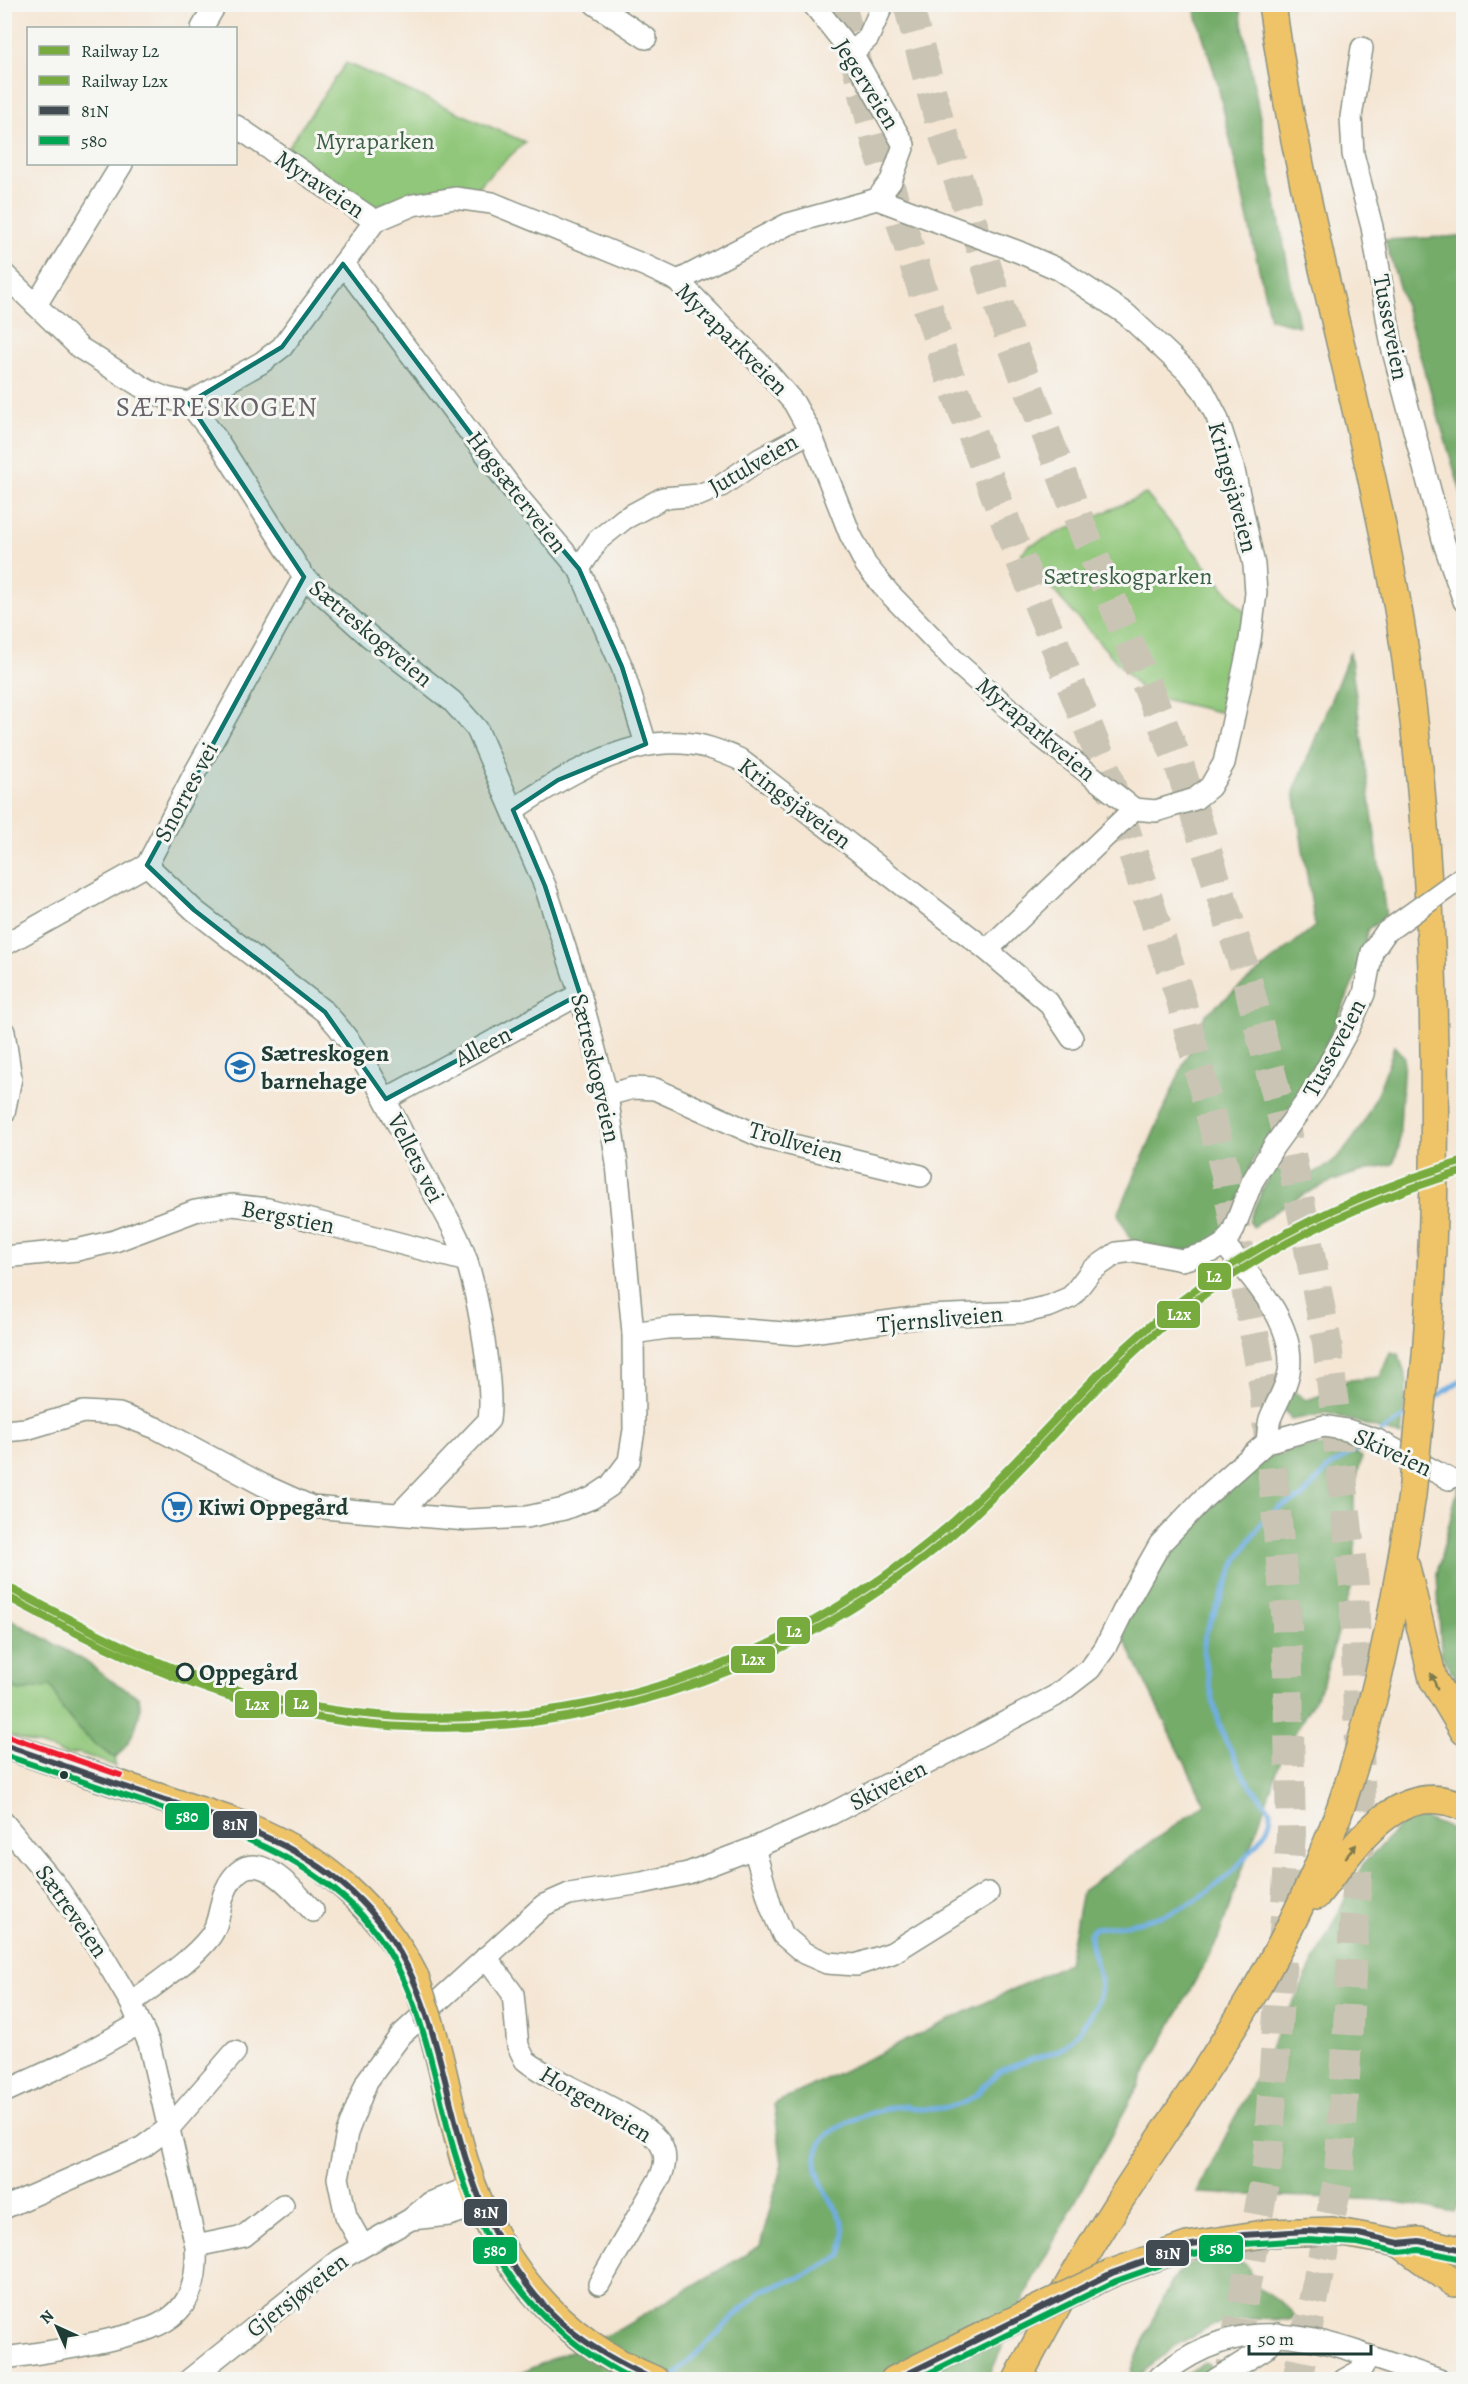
<svg xmlns="http://www.w3.org/2000/svg" width="1468" height="2384" font-family="Alegreya,serif">
<rect width="100%" height="100%" fill="#f6f6f2"/>
<filter id="ink" filterUnits="userSpaceOnUse"><feTurbulence type="fractalNoise" baseFrequency=".0167" numOctaves="2"/><feDisplacementMap in="SourceGraphic" scale="12" xChannelSelector="R" yChannelSelector="G"/><feConvolveMatrix kernelMatrix="1 2 1 2 8 2 1 2 1" color-interpolation-filters="sRGB"/></filter>
<filter id="wash" filterUnits="userSpaceOnUse"><feTurbulence type="fractalNoise" baseFrequency=".008" numOctaves="4" result="noise"/><feDisplacementMap in="SourceGraphic" scale="24" xChannelSelector="R" yChannelSelector="G"/><feGaussianBlur stdDeviation="1.35" result="paint"/><feColorMatrix in="noise" values="0 0 0 0 0 0 0 0 0 0 0 0 0 0 0 0 0 1.4 0 .05"/><feComposite in="paint" operator="in"/></filter>
<g filter="url(#wash)">
<rect width="100%" height="100%" fill="#f5e6d4"/>
<!-- green -->
<g fill="#91c77a" stroke="#588257" stroke-width="1.5">
<path d="M 346,63 L 525,142 L 475,189 L 420,192 L 378,206 L 368,204 L 283,154 Z"/>
<path d="M 1146,494 L 1245,613 L 1229,697 L 1225,696 L 1219,712 L 1146,695 L 1021,554 L 1028,546 Z"/>
<path d="M 4,1682 L 19,1691 L 50,1686 C 60,1697 57,1703 63,1710 C 77,1729 96,1746 115,1758 L 115,1766 L 79,1753 L 68,1755 L 5,1734 Z"/>
</g>
<!-- forest -->
<g fill="#74ac6a" stroke="#4a744f" stroke-width="1.5">
<path d="M 1193,5 L 1239,5 L 1299,326 L 1270,319 L 1217,81 Z"/>
<path d="M 1463,236 L 1464,236 L 1463,499 L 1385,240 Z"/>
<path d="M 1350,652 L 1386,917 L 1368,929 L 1356,976 L 1328,1041 L 1305,1086 L 1254,1158 L 1228,1226 L 1212,1246 C 1191,1250 1149,1256 1132,1240 C 1126,1234 1122,1222 1118,1214 L 1205,1015 L 1315,926 L 1294,792 Z"/>
<path d="M 1394,1046 L 1404,1057 L 1399,1146 L 1393,1164 C 1337,1175 1299,1193 1253,1227 L 1249,1220 L 1273,1167 L 1301,1180 C 1310,1174 1320,1170 1329,1164 C 1360,1143 1384,1081 1394,1046 Z"/>
<path d="M 1390,1352 L 1399,1354 L 1407,1382 L 1401,1436 L 1328,1413 L 1291,1420 L 1283,1407 L 1293,1391 L 1306,1400 L 1322,1395 L 1331,1382 L 1380,1377 Z"/>
<path d="M 1341,1445 L 1362,1457 L 1354,1487 L 1355,1576 L 1322,1686 L 1283,1754 L 1218,1939 L 1030,2285 L 988,2379 L 504,2380 L 620,2329 L 760,2246 L 782,2164 L 774,2104 L 1068,1963 L 1082,1891 L 1205,1804 L 1120,1631 C 1156,1575 1191,1520 1243,1477 C 1251,1471 1259,1461 1268,1457 C 1291,1447 1316,1446 1341,1445 Z"/>
<path d="M 1463,1468 L 1463,1690 L 1441,1654 L 1437,1573 Z"/>
<path d="M 5,1616 L 85,1661 L 110,1680 L 139,1697 C 144,1716 130,1745 115,1758 C 96,1746 77,1729 63,1710 C 57,1703 59,1696 50,1686 L 19,1691 L 5,1682 Z"/>
<path d="M 1412,1813 L 1463,1834 L 1464,2193 L 1454,2212 L 1385,2200 L 1197,2193 L 1363,1864 Z"/>
<path d="M 1234,2259 L 1247,2265 L 1255,2285 L 1291,2310 L 1295,2317 L 1289,2320 L 1250,2319 L 1210,2326 L 1178,2344 L 1135,2379 L 1131,2372 C 1139,2351 1168,2274 1188,2265 C 1200,2260 1220,2261 1234,2259 Z"/>
<path d="M 1204,2362 L 1209,2364 L 1210,2369 L 1202,2379 L 1179,2379 Z"/>
</g>
<g fill="none" stroke-linecap="round" stroke-linejoin="round">
<!-- stream -->
<g stroke="#6faee2" stroke-width="5">
<path d="M 1431,1401 L 1464,1378"/>
<path d="M 1381,1432 L 1410,1414"/>
<path d="M 669,2380 L 762,2290 L 802,2277 L 841,2256 C 859,2206 798,2187 822,2142 C 832,2124 883,2107 903,2106 C 910,2106 915,2109 921,2109 C 929,2110 953,2107 961,2104 C 977,2099 986,2081 999,2072 C 1016,2061 1036,2059 1055,2052 C 1072,2045 1101,2006 1101,1987 C 1100,1969 1092,1955 1090,1939 C 1089,1933 1091,1931 1095,1928 C 1164,1923 1206,1904 1251,1851 C 1260,1840 1272,1826 1271,1811 L 1245,1778 L 1224,1737 L 1215,1709 L 1203,1652 L 1205,1635 L 1237,1560 L 1262,1522 L 1280,1507 L 1301,1498 L 1330,1467 L 1363,1444"/>
</g>
</g>
</g>
<g filter="url(#ink)">
<g fill="none" stroke-linecap="round" stroke-linejoin="round">
<!-- highway-tunnel -->
<g stroke="#cac4b4" stroke-width="30" stroke-dasharray="30 15" stroke-linecap="butt">
<path d="M 841,4 L 878,148 L 947,369 L 1018,554 L 1106,771 L 1181,1000 L 1225,1171 L 1264,1388 L 1287,1623 L 1291,1834 L 1267,2166 L 1229,2380"/>
<path d="M 908,4 L 939,120 L 1009,336 L 1081,525 L 1178,761 L 1243,964 L 1289,1144 L 1327,1343 L 1354,1585 L 1361,1810 L 1339,2176 L 1297,2380"/>
</g>
<!-- minor casing -->
<g stroke="#8a9284" stroke-width="24">
<g id="minor">
<path d="M 595,4 L 646,38"/>
<path d="M 813,4 L 852,53 L 904,145 L 891,181 L 877,199"/>
<path d="M 202,28 L 216,4"/>
<path d="M 1362,48 L 1351,117 L 1353,154 L 1372,227 L 1392,347 L 1444,543 L 1464,601"/>
<path d="M 852,53 L 868,38 L 883,4"/>
<path d="M 236,126 L 375,221"/>
<path d="M 343,264 L 519,498 L 579,569 L 622,667 L 646,744"/>
<path d="M 4,274 L 80,348 L 147,390 L 166,398 L 189,403 L 216,438 L 304,577 L 370,637 L 452,701 L 477,729 L 545,886 L 580,994 L 607,1095 L 617,1164 L 633,1333 L 634,1430 L 629,1461 L 610,1486 L 592,1498 L 564,1509 L 527,1517 L 467,1520 L 312,1507 L 263,1485 L 156,1428 L 119,1414 L 83,1412 L 26,1429 L 4,1431"/>
<path d="M 678,281 L 788,224 L 877,199 L 1019,252 L 1060,270 L 1126,314 L 1189,373 L 1203,390 L 1217,417 L 1233,466 L 1254,565 L 1256,593 L 1250,640 L 1224,763 L 1210,787 L 1195,799 L 1156,811 L 1134,809 L 987,950"/>
<path d="M 36,305 L 122,164"/>
<path d="M 189,403 L 261,363 L 282,347 L 375,221 L 413,205 L 455,198 L 492,203 L 646,266 L 678,281 L 764,368 L 794,403 L 810,432 L 850,534 L 866,565 L 888,592 L 957,663 L 1033,730 L 1134,809"/>
<path d="M 579,569 L 598,540 L 624,519 L 663,498 L 699,495 L 721,486 L 760,459 L 810,432"/>
<path d="M 513,810 C 559,779 624,739 682,743 C 702,744 720,751 739,759 L 987,950 L 1048,1002 L 1072,1038"/>
<path d="M 147,865 L 194,910 L 325,1012 C 368,1057 392,1114 420,1168 C 436,1199 457,1229 467,1262 C 478,1297 494,1385 489,1420 L 401,1512"/>
<path d="M 4,945 L 147,865 L 193,776 L 304,577"/>
<path d="M 4,1032 L 11,1078 L 4,1113"/>
<path d="M 607,1095 L 633,1088 L 655,1089 L 764,1138 L 921,1176"/>
<path d="M 386,1099 L 580,994"/>
<path d="M 1224,1244 C 1251,1277 1297,1324 1289,1372 C 1286,1389 1276,1403 1270,1419 C 1268,1426 1268,1435 1267,1442"/>
<path d="M 4,1257 L 77,1250 L 115,1241 L 195,1211 L 232,1205 L 268,1209 L 467,1261"/>
<path d="M 633,1333 L 667,1328 L 708,1327 L 797,1334 L 928,1316 L 1025,1312 L 1050,1306 L 1071,1297 L 1091,1271 L 1117,1253 L 1134,1251 L 1182,1260 L 1211,1252 L 1224,1244 L 1233,1231 L 1252,1182 L 1274,1146 L 1314,1091 L 1348,1030 L 1364,994 L 1372,952 L 1386,932"/>
<path d="M 4,1823 L 55,1884 L 96,1944 L 131,2003 L 149,2043 L 196,2246 C 200,2319 160,2329 99,2342 C 68,2349 36,2354 4,2358"/>
<path d="M 754,1848 L 771,1907 L 783,1935 L 804,1953 L 827,1963 L 856,1965 L 892,1953 L 988,1893"/>
<path d="M 486,1957 L 513,1994 L 518,2046 L 525,2060 C 556,2086 644,2115 661,2145 C 667,2155 665,2166 661,2176 L 599,2284"/>
<path d="M 131,2003 C 155,1984 190,1962 209,1938 C 219,1926 219,1908 224,1894 C 248,1835 288,1884 313,1911"/>
<path d="M 4,2092 L 72,2061 L 140,2023"/>
<path d="M 4,2208 L 143,2147 L 170,2127 L 235,2052"/>
<path d="M 411,2219 L 449,2215 L 480,2205"/>
<path d="M 362,2245 L 346,2216 L 338,2178 L 347,2133 L 367,2081 L 401,2035 L 544,1905 L 569,1894 L 642,1883 L 688,1873 L 754,1848 L 831,1814 L 1055,1696 L 1090,1669 L 1105,1648 L 1131,1595 L 1160,1544 L 1204,1498 L 1267,1442 L 1324,1426 L 1347,1430 L 1377,1440 L 1449,1479"/>
<path d="M 196,2246 L 244,2236 L 283,2205"/>
<path d="M 189,2380 L 339,2260 L 411,2219 L 430,2203 L 473,2186"/>
<path d="M 1156,2380 C 1224,2321 1289,2327 1369,2356 C 1392,2365 1416,2371 1439,2380"/>
<path d="M 1215,2380 L 1266,2348 L 1278,2334"/>
<path d="M 1344,2380 L 1360,2371 L 1369,2356"/>
</g>
</g>
<!-- major casing -->
<g stroke="#8a9284" stroke-width="30">
<g id="major">
<path d="M 1272,4 C 1299,206 1361,402 1397,603 C 1420,734 1429,866 1433,999 C 1436,1118 1435,1237 1426,1356"/>
<path d="M 1406,1567 L 1433,1679 L 1464,1731"/>
<path d="M 4,1745 C 55,1762 105,1780 155,1796 C 186,1807 219,1815 250,1828 C 321,1857 380,1908 415,1977"/>
<path d="M 1316,1896 C 1351,1852 1396,1775 1464,1807"/>
<path d="M 430,2023 C 444,2068 451,2115 464,2160 C 494,2261 557,2339 655,2380"/>
<path d="M 1399,2243 L 1454,2283"/>
<path d="M 1112,2273 L 1187,2246 L 1269,2233 L 1332,2231 L 1399,2243 L 1419,2241 L 1463,2251"/>
<path d="M 894,2380 L 992,2331"/>
<path d="M 1017,2380 C 1049,2318 1083,2258 1120,2200 C 1184,2101 1255,2005 1304,1897 C 1364,1769 1391,1634 1412,1495"/>
</g>
</g>
<!-- minor -->
<use href="#minor" stroke="#fff" stroke-width="21"/>
<!-- major -->
<use href="#major" stroke="#efc469" stroke-width="27"/>
<!-- minor-bridge casing -->
<g stroke="#8a9284" stroke-width="24" stroke-linecap="butt">
<path id="minor-bridge" d="M 1386,932 L 1464,876"/>
</g>
<!-- major-bridge casing -->
<g stroke="#8a9284" stroke-width="30" stroke-linecap="butt">
<g id="major-bridge">
<path d="M 1412,1495 L 1426,1356"/>
<path d="M 415,1977 L 430,2023"/>
<path d="M 992,2331 L 1112,2273"/>
</g>
</g>
<!-- minor-bridge -->
<use href="#minor-bridge" stroke="#fff" stroke-width="21"/>
<!-- major-bridge -->
<use href="#major-bridge" stroke="#efc469" stroke-width="27"/>
<!-- bus-1 casing -->
<g stroke="#f6f6f2" stroke-width="10">
<g id="bus-1">
<path d="M 4,1745 C 54,1762 103,1780 153,1796 C 228,1821 304,1843 361,1901 C 416,1956 433,2031 451,2104 C 471,2189 502,2277 574,2333 C 598,2352 626,2366 654,2380"/>
<path d="M 895,2380 L 1112,2273 L 1187,2246 L 1243,2235 L 1306,2231 L 1359,2234 L 1399,2243 L 1419,2241 L 1464,2250"/>
</g>
</g>
<!-- bus-2 casing -->
<g stroke="#f6f6f2" stroke-width="10">
<g id="bus-2">
<path d="M 4,1755 C 53,1771 101,1788 150,1804 C 223,1829 296,1851 353,1906 C 407,1959 425,2033 442,2104 C 471,2229 514,2320 634,2380"/>
<path d="M 915,2380 L 1116,2281 L 1189,2255 L 1244,2244 L 1306,2240 L 1358,2243 L 1398,2252 L 1419,2250 L 1462,2259"/>
</g>
</g>
<!-- bus-3 casing -->
<g stroke="#f6f6f2" stroke-width="10">
<path id="bus-3" d="M 7,1736 L 120,1775"/>
</g>
<!-- bus-1 -->
<use href="#bus-1" stroke="#424a52" stroke-width="6"/>
<!-- bus-2 -->
<use href="#bus-2" stroke="#00a651" stroke-width="6"/>
<!-- bus-3 -->
<use href="#bus-3" stroke="#ed1b2f" stroke-width="6"/>
<!-- rail-1 casing -->
<g stroke="#f6f6f2" stroke-width="12">
<path id="rail-1" d="M 4,1585 C 87,1629 172,1676 264,1697 C 513,1755 763,1689 954,1521 C 1015,1467 1066,1404 1124,1349 C 1221,1257 1337,1199 1464,1161"/>
</g>
<!-- rail-2 casing -->
<g stroke="#f6f6f2" stroke-width="12">
<path id="rail-2" d="M 4,1595 C 85,1639 167,1680 256,1704 C 503,1770 774,1695 962,1526 C 1022,1472 1073,1409 1132,1354 C 1226,1265 1340,1208 1464,1171"/>
</g>
<!-- rail-1 -->
<use href="#rail-1" stroke="#77ab3d" stroke-width="8"/>
<!-- rail-2 -->
<use href="#rail-2" stroke="#77ab3d" stroke-width="8"/>
</g>
<!-- one-way arrows -->
<defs><path id="oneway-solid" d="M-6-.8H1V-3.2L6.5 0L1 3.2V.8H-6Z" transform="scale(1.5)"/></defs>
<g fill="#7d7a4c">
<use href="#oneway-solid" transform="translate(1434 1681) rotate(-113)"/>
<use href="#oneway-solid" transform="translate(1351 1851) rotate(-51)"/>
</g>
</g>
<!-- marked area -->
<path fill="#0f766e" fill-opacity="0.2" stroke="#0f766e" stroke-width="4.5" stroke-linejoin="round" d="M 343,264 L 519,498 L 579,569 L 622,667 L 646,744 L 558,780 L 513,810 L 545,886 L 580,994 L 386,1099 L 325,1012 L 194,910 L 147,865 L 304,577 L 189,403 L 282,347 Z"/>
<!-- icons -->
<defs>
<g id="school-ring" transform="scale(1.5)"><circle r="9.5" fill="#f6f6f2" stroke="#1f6fb2" stroke-width="1.5"/><path d="M0-5L7-2L0 1L-7-2ZM-4 1L0 2.5L4 1V4Q0 6-4 4Z" fill="#1f6fb2"/></g>
<g id="supermarket-ring" transform="scale(1.5)"><circle r="9.5" fill="#f6f6f2" stroke="#1f6fb2" stroke-width="1.5"/><path d="M-6-5.5h2.5l.6 2H6L4.5 2H-2.5L-4.4-4H-6ZM-1.5 3.2a1.3 1.3 0 1 0 .1 0ZM3 3.2a1.3 1.3 0 1 0 .1 0Z" fill="#1f6fb2"/></g>
</defs>
<g fill-rule="evenodd">
<use href="#school-ring" x="240" y="1067"/>
<use href="#supermarket-ring" x="177" y="1507"/>
</g>
<!-- markers -->
<circle fill="#f6f6f2" stroke="#1f3d34" stroke-width="3" cx="185" cy="1672" r="8"/>
<circle fill="#1f3d34" stroke="#f6f6f2" stroke-width="2" cx="64" cy="1775" r="5"/>
<g text-anchor="middle" stroke-width="6" stroke-linejoin="round" paint-order="stroke">
<!-- street labels -->
<g font-size="24" fill="#1f3d34" stroke="#f6f6f2">
<text transform="translate(867 84) rotate(58)" y="8">Jegerveien</text>
<text transform="translate(320 184) rotate(34)" y="8">Myraveien</text>
<text transform="translate(1391 327) rotate(79)" y="8">Tusseveien</text>
<text transform="translate(732 339) rotate(45)" y="8">Myraparkveien</text>
<text transform="translate(753 464) rotate(-30)" y="8">Jutulveien</text>
<text transform="translate(1233 487) rotate(75)" y="8">Kringsjåveien</text>
<text transform="translate(517 492) rotate(52)" y="8">Høgsæterveien</text>
<text transform="translate(371 633) rotate(40)" y="8">Sætreskogveien</text>
<text transform="translate(1036 729) rotate(40)" y="8">Myraparkveien</text>
<text transform="translate(186 792) rotate(-62)" y="8">Snorres vei</text>
<text transform="translate(795 803) rotate(37)" y="8">Kringsjåveien</text>
<text transform="translate(483 1046) rotate(-28)" y="8">Alleen</text>
<text transform="translate(1334 1048) rotate(-62)" y="8">Tusseveien</text>
<text transform="translate(596 1068) rotate(77)" y="8">Sætreskogveien</text>
<text transform="translate(796 1142) rotate(16)" y="8">Trollveien</text>
<text transform="translate(416 1158) rotate(63)" y="8">Vellets vei</text>
<text transform="translate(288 1217) rotate(11)" y="8">Bergstien</text>
<text transform="translate(940 1319) rotate(-5)" y="8">Tjernsliveien</text>
<text transform="translate(1393 1452) rotate(25)" y="8">Skiveien</text>
<text transform="translate(888 1785) rotate(-27)" y="8">Skiveien</text>
<text transform="translate(72 1911) rotate(55)" y="8">Sætreveien</text>
<text transform="translate(596 2104) rotate(31)" y="8">Horgenveien</text>
<text transform="translate(297 2295) rotate(-38)" y="8">Gjersjøveien</text>
</g>
<!-- park labels -->
<g font-size="24" fill="#3c6046" stroke="#f6f6f2">
<text x="375" y="149">Myraparken</text>
<text x="1128" y="584">Sætreskogparken</text>
</g>
<!-- poi labels -->
<g font-size="24" font-weight="bold" fill="#1f3d34" stroke="#f6f6f2" text-anchor="start">
<text x="261" y="1061">Sætreskogen<tspan x="261" dy="28">barnehage</tspan></text>
<text x="198" y="1515">Kiwi Oppegård</text>
</g>
<!-- stop labels -->
<g font-size="24" font-weight="bold" fill="#1f3d34" stroke="#f6f6f2" text-anchor="start">
<text x="199" y="1680">Oppegård</text>
</g>
<!-- quarter labels -->
<g font-size="27" letter-spacing="1.5" fill="#686269" stroke="#f6f6f2">
<text x="217" y="416">SÆTRESKOGEN</text>
</g>
</g>
<g stroke="#f6f6f2" stroke-width="2">
<rect x="1197" y="1262" width="35" height="29" rx="6" fill="#77ab3d"/>
<rect x="1156" y="1300" width="45" height="29" rx="6" fill="#77ab3d"/>
<rect x="776" y="1616" width="35" height="29" rx="6" fill="#77ab3d"/>
<rect x="730" y="1645" width="46" height="29" rx="6" fill="#77ab3d"/>
<rect x="284" y="1689" width="34" height="29" rx="6" fill="#77ab3d"/>
<rect x="234" y="1690" width="46" height="29" rx="6" fill="#77ab3d"/>
<rect x="164" y="1802" width="46" height="29" rx="6" fill="#00a651"/>
<rect x="212" y="1810" width="46" height="29" rx="6" fill="#424a52"/>
<rect x="463" y="2198" width="45" height="29" rx="6" fill="#424a52"/>
<rect x="1198" y="2234" width="46" height="29" rx="6" fill="#00a651"/>
<rect x="472" y="2236" width="46" height="29" rx="6" fill="#00a651"/>
<rect x="1145" y="2239" width="45" height="28" rx="6" fill="#424a52"/>
</g>
<g font-size="16" text-anchor="middle" font-weight="bold" fill="#fff">
<text x="1214" y="1282">L2</text>
<text x="1179" y="1320">L2x</text>
<text x="794" y="1637">L2</text>
<text x="753" y="1665">L2x</text>
<text x="301" y="1709">L2</text>
<text x="257" y="1710">L2x</text>
<text x="187" y="1822">580</text>
<text x="235" y="1830">81N</text>
<text x="486" y="2218">81N</text>
<text x="1221" y="2254">580</text>
<text x="495" y="2256">580</text>
<text x="1168" y="2259">81N</text>
</g>
<!-- margin -->
<rect width="1468" height="2384" fill="none" stroke="#f6f6f2" stroke-width="24"/>
<!-- legend -->
<rect x="27" y="27" width="210" height="138" fill="#f6f6f2" stroke="#a0aca6" stroke-width="1.5"/>
<rect x="39" y="46" width="30" height="9" fill="#77ab3d" stroke="#a0aca6" stroke-width="1.5"/>
<text x="81" y="57" font-size="18" fill="#1f3d34">Railway L2</text>
<rect x="39" y="76" width="30" height="9" fill="#77ab3d" stroke="#a0aca6" stroke-width="1.5"/>
<text x="81" y="87" font-size="18" fill="#1f3d34">Railway L2x</text>
<rect x="39" y="106" width="30" height="9" fill="#424a52" stroke="#a0aca6" stroke-width="1.5"/>
<text x="81" y="117" font-size="18" fill="#1f3d34">81N</text>
<rect x="39" y="136" width="30" height="9" fill="#00a651" stroke="#a0aca6" stroke-width="1.5"/>
<text x="81" y="147" font-size="18" fill="#1f3d34">580</text>
<!-- north arrow -->
<g transform="translate(57 2327) rotate(315)" stroke="#f6f6f2" stroke-width="4.5" paint-order="stroke">
<path d="M0-4.5L10 22L0 15L-10 22Z" fill="#1f3d34"/>
<text y="-9" font-size="16" font-weight="bold" text-anchor="middle" fill="#1f3d34">N</text>
</g>
<!-- scale -->
<path d="M1249 2345v9h122v-9" fill="none" stroke="#1f3d34" stroke-width="3"/>
<text x="1258" y="2345" font-size="18" fill="#1f3d34" stroke="#f6f6f2" stroke-width="4.5" paint-order="stroke">50 m</text>
</svg>
